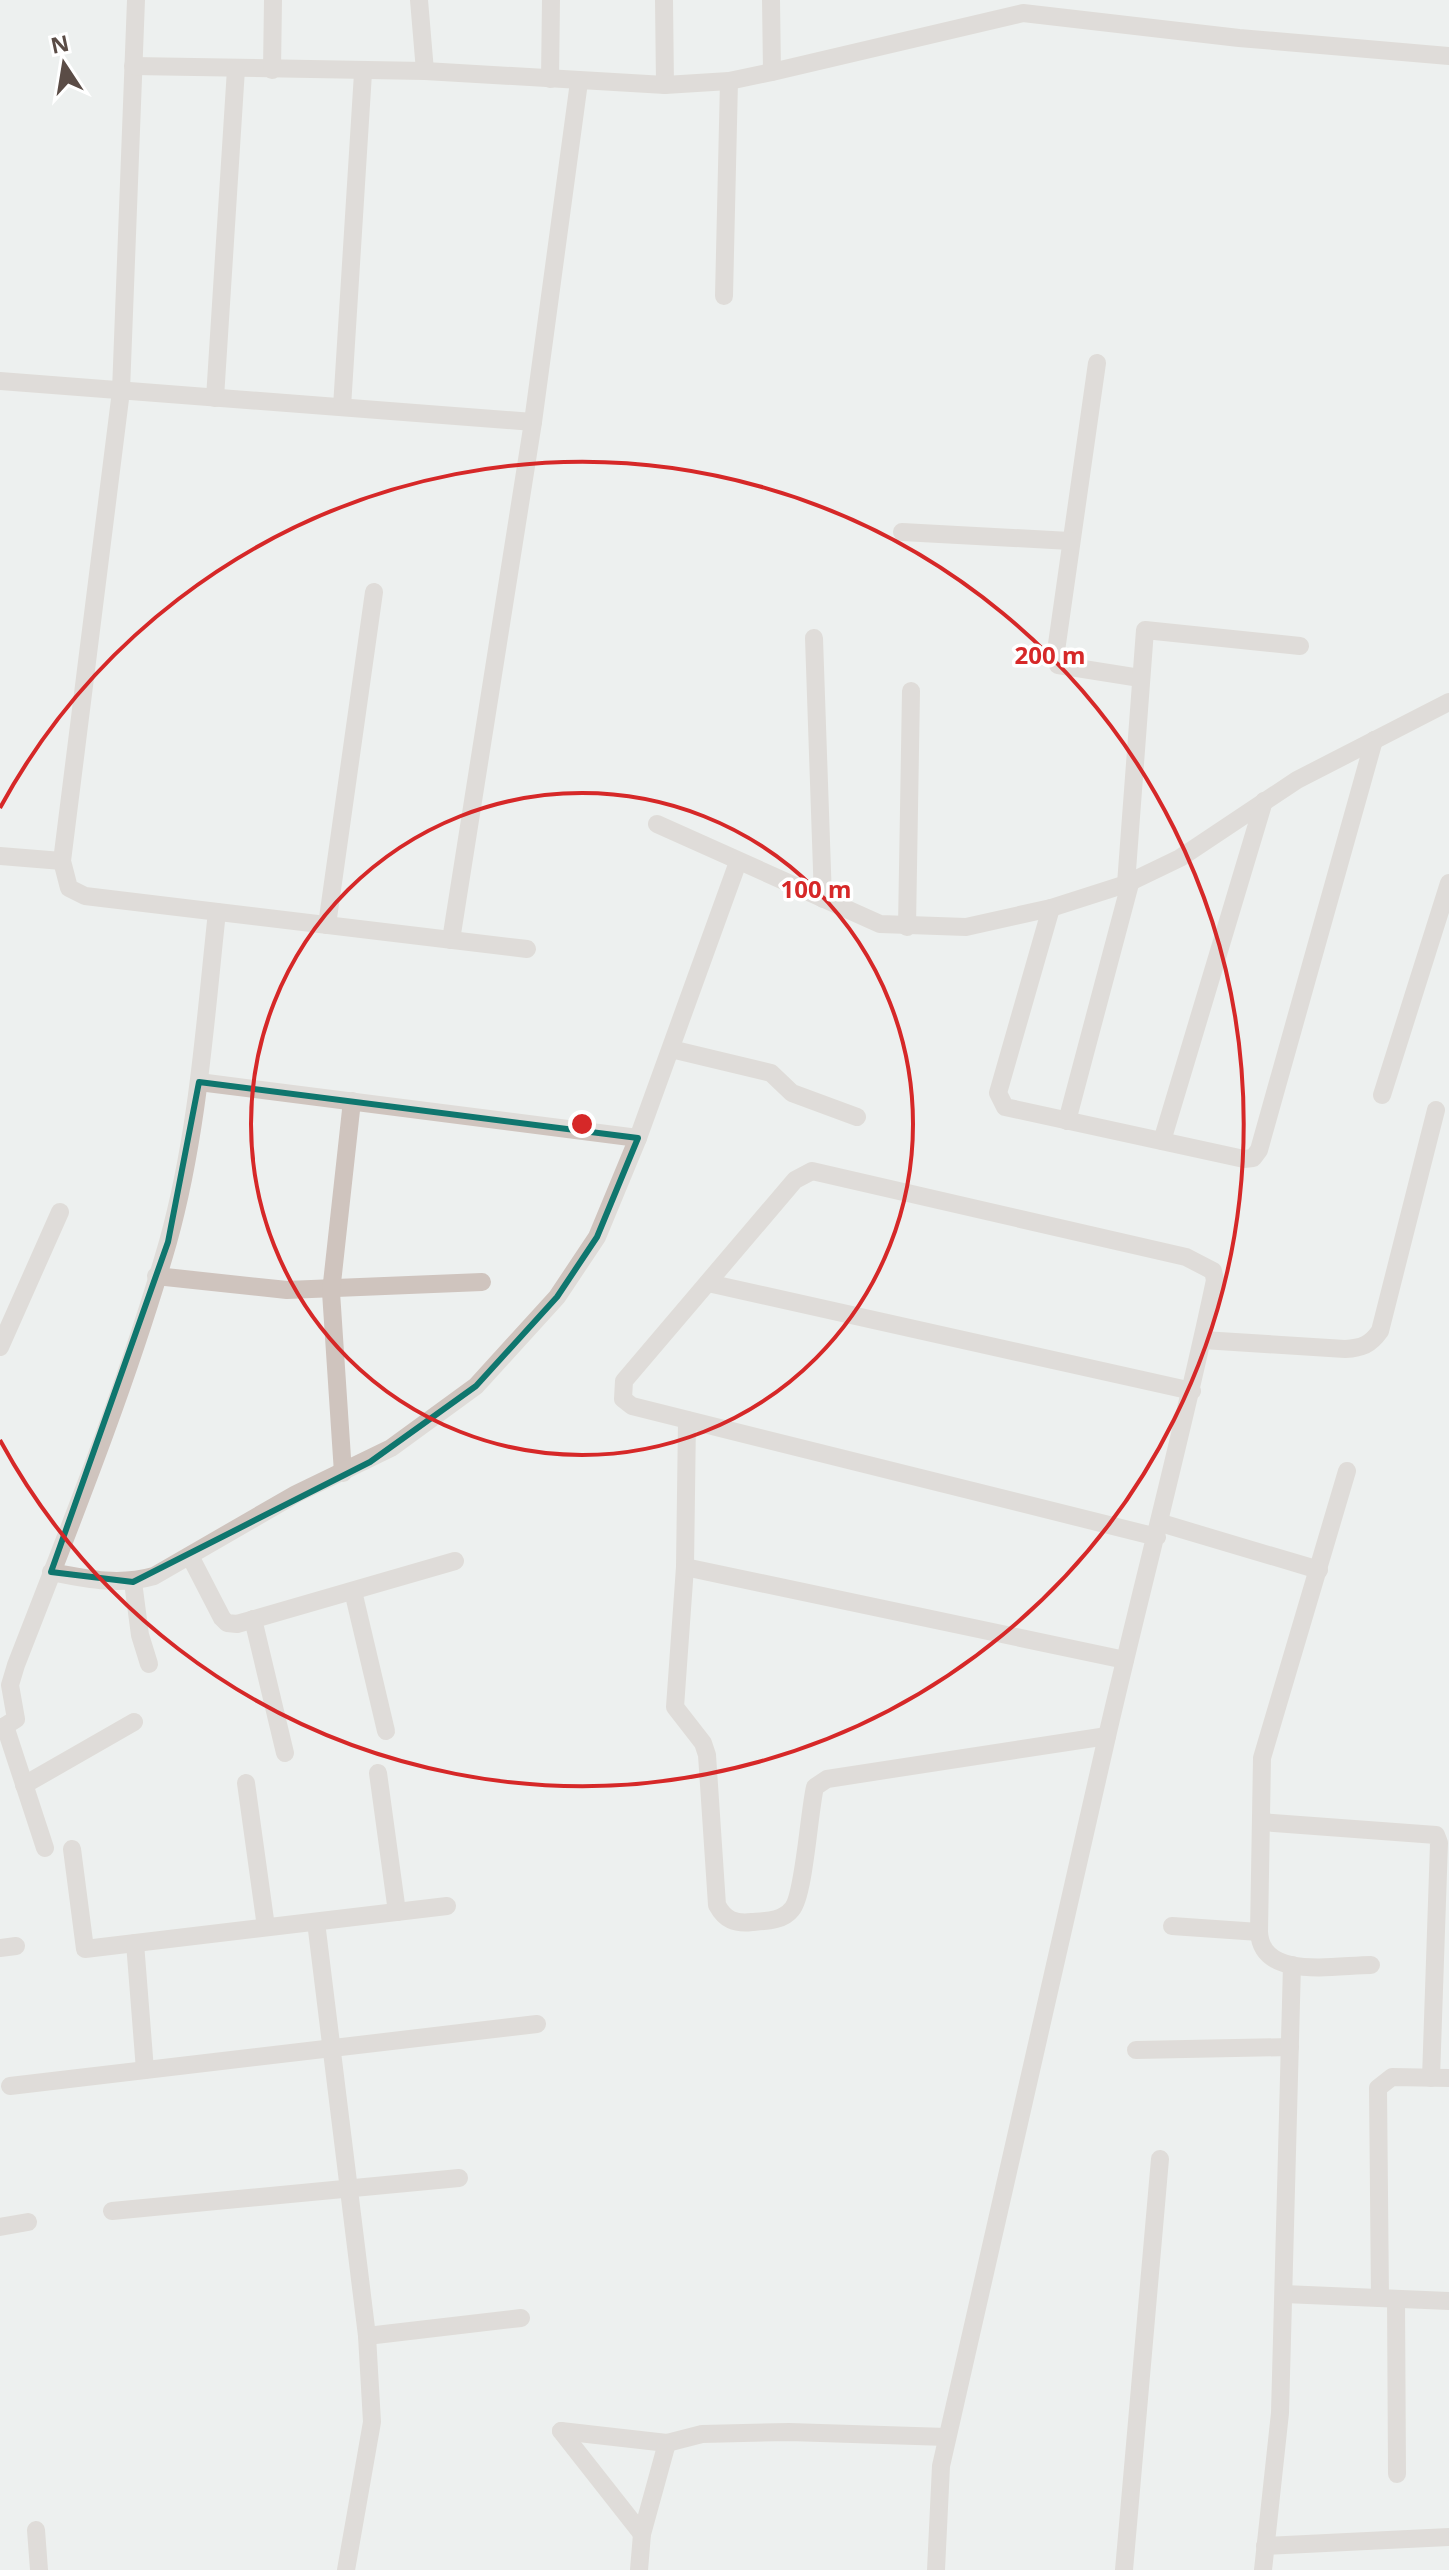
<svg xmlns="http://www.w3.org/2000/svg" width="1449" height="2570" font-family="'Noto Sans',sans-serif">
<rect width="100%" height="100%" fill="#edf0ef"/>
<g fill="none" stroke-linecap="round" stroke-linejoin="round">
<!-- street -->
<g stroke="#cfc4be" stroke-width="18">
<path d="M 136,0 L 121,391 L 62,861 L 69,888 L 85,896 L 527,949"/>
<path d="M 419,0 L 425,71"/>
<path d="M 664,0 L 665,85"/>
<path d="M 771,0 L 772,72"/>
<path d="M 133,66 L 425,71 L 665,85 L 729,81 L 772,72 L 1023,13 L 1239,38 L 1449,56"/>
<path d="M 272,70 L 273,0"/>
<path d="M 550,79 L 551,0"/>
<path d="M 724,296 L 729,81"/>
<path d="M 1097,363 L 1055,658 L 1058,665 L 1140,678"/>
<path d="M 0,381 L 533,422"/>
<path d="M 215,398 L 236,69"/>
<path d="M 342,407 L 363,73"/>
<path d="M 902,532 L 1070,541"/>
<path d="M 814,638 L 823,899"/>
<path d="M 657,824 L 880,924 L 966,927 L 1051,908 L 1126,884 L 1180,858 L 1297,780 L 1449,702"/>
<path d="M 0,856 L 62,861"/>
<path d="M 1126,884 L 1145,630 L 1300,646"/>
<path d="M 1051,908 L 998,1093 L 1005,1107 L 1244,1159 L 1253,1158 L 1259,1150 L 1374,740"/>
<path d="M 327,925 L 374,592"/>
<path d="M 907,927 L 911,691"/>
<path d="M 451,940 L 533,422 L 579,82"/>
<path d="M 671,1049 L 771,1073 L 792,1093 L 857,1117"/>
<path d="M 199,1082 L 638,1138"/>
<path d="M 1382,1095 L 1449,883"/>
<path d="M 1067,1121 L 1131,880"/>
<path d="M 1162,1141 L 1264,801"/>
<path d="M 156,1276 L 287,1290 L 482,1282"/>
<path d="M 708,1283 L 1192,1391"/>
<path d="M 1203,1340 L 1345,1349 C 1362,1348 1370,1345 1380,1331 L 1436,1110"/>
<path d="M 0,1347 L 60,1212"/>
<path d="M 687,1420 L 685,1567 L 675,1707 L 703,1743 L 707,1755 L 717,1905 C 725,1920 735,1924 752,1922 C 766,1921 783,1921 792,1909 C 804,1896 809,1812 815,1787 L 827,1779 L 1107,1736"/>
<path d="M 1347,1471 L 1262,1758 L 1259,1932 C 1262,1981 1336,1965 1371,1965"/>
<path d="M 343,1473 L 331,1292 L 352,1101"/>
<path d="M 1161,1523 L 1319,1570"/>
<path d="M 190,1556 L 222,1618 L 227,1623 L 237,1624 L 455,1561"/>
<path d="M 685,1567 L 1125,1660"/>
<path d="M 51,1572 C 87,1579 119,1586 154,1576 L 296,1494 L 391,1448 L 476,1386 L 557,1297 L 597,1237 L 638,1138 L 738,862"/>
<path d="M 133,1582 L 140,1635 L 149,1664"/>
<path d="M 353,1591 L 386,1731"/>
<path d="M 253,1619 L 285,1753"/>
<path d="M 5,1726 L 45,1848"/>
<path d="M 0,1729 L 16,1719 L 10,1685 L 16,1665 C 70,1526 127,1385 168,1242 C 198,1134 205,1022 217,912"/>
<path d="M 378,1773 L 397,1912"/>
<path d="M 246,1783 L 266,1927"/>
<path d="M 24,1785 L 134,1722"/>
<path d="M 1261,1822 L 1436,1835 L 1439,1843 L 1431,2078"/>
<path d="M 72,1849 L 85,1949 L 447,1906"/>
<path d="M 316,1922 L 367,2336 L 372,2422 L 346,2570"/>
<path d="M 1172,1926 L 1259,1932"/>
<path d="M 135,1943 L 145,2070"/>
<path d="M 0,1948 L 16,1946"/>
<path d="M 1136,2050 L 1290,2047"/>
<path d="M 10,2086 L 537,2024"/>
<path d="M 112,2211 L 459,2178"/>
<path d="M 0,2227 L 28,2222"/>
<path d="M 1284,2294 L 1449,2301"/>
<path d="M 1380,2298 L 1378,2088 L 1392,2077 L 1449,2078"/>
<path d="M 1396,2299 L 1397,2474"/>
<path d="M 367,2336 L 521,2318"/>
<path d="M 561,2431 L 667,2443 L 702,2434 L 789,2432 L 947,2437"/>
<path d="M 561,2431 L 642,2534"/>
<path d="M 36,2530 L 39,2570"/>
<path d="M 1265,2546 L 1449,2537"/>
<path d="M 639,2570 L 642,2534 L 667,2443"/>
<path d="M 936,2570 L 941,2466 C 997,2222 1051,1977 1108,1732 C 1143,1581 1183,1432 1215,1280 L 1213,1271 L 1186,1257 L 812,1171 L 795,1180 L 624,1381 L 623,1399 L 632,1406 L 1157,1537"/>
<path d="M 1124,2570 L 1160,2159"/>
<path d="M 1263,2570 L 1280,2413 L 1292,1965"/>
</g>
</g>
<!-- marked area -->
<path d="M0 0H1449V2570H0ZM 199,1082 L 638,1138 L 597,1237 L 557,1297 L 476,1386 L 370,1462 L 133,1582 L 51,1572 L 168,1242 Z" fill="#edf0ef" fill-opacity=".55" fill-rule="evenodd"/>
<path fill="none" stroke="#0f766e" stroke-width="6" stroke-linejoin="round" d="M 199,1082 L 638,1138 L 597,1237 L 557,1297 L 476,1386 L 370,1462 L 133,1582 L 51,1572 L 168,1242 Z"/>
<!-- distance rings -->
<g fill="none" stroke="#d62828" stroke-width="4">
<circle cx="582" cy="1124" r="331"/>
<path d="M0 808A662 662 0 1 1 0 1440"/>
</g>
<circle cx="582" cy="1124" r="12" fill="#d62828" stroke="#fff" stroke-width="4"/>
<g font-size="24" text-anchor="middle" font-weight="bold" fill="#d62828" stroke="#fff" stroke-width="7" stroke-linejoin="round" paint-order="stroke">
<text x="1050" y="664">200 m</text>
<text x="816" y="898">100 m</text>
</g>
<!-- north arrow -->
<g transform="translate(64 64) rotate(348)" stroke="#ffffff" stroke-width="6" paint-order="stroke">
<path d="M0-6L14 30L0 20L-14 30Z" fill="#5a4c46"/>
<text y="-12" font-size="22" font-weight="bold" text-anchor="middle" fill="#5a4c46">N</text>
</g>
</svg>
